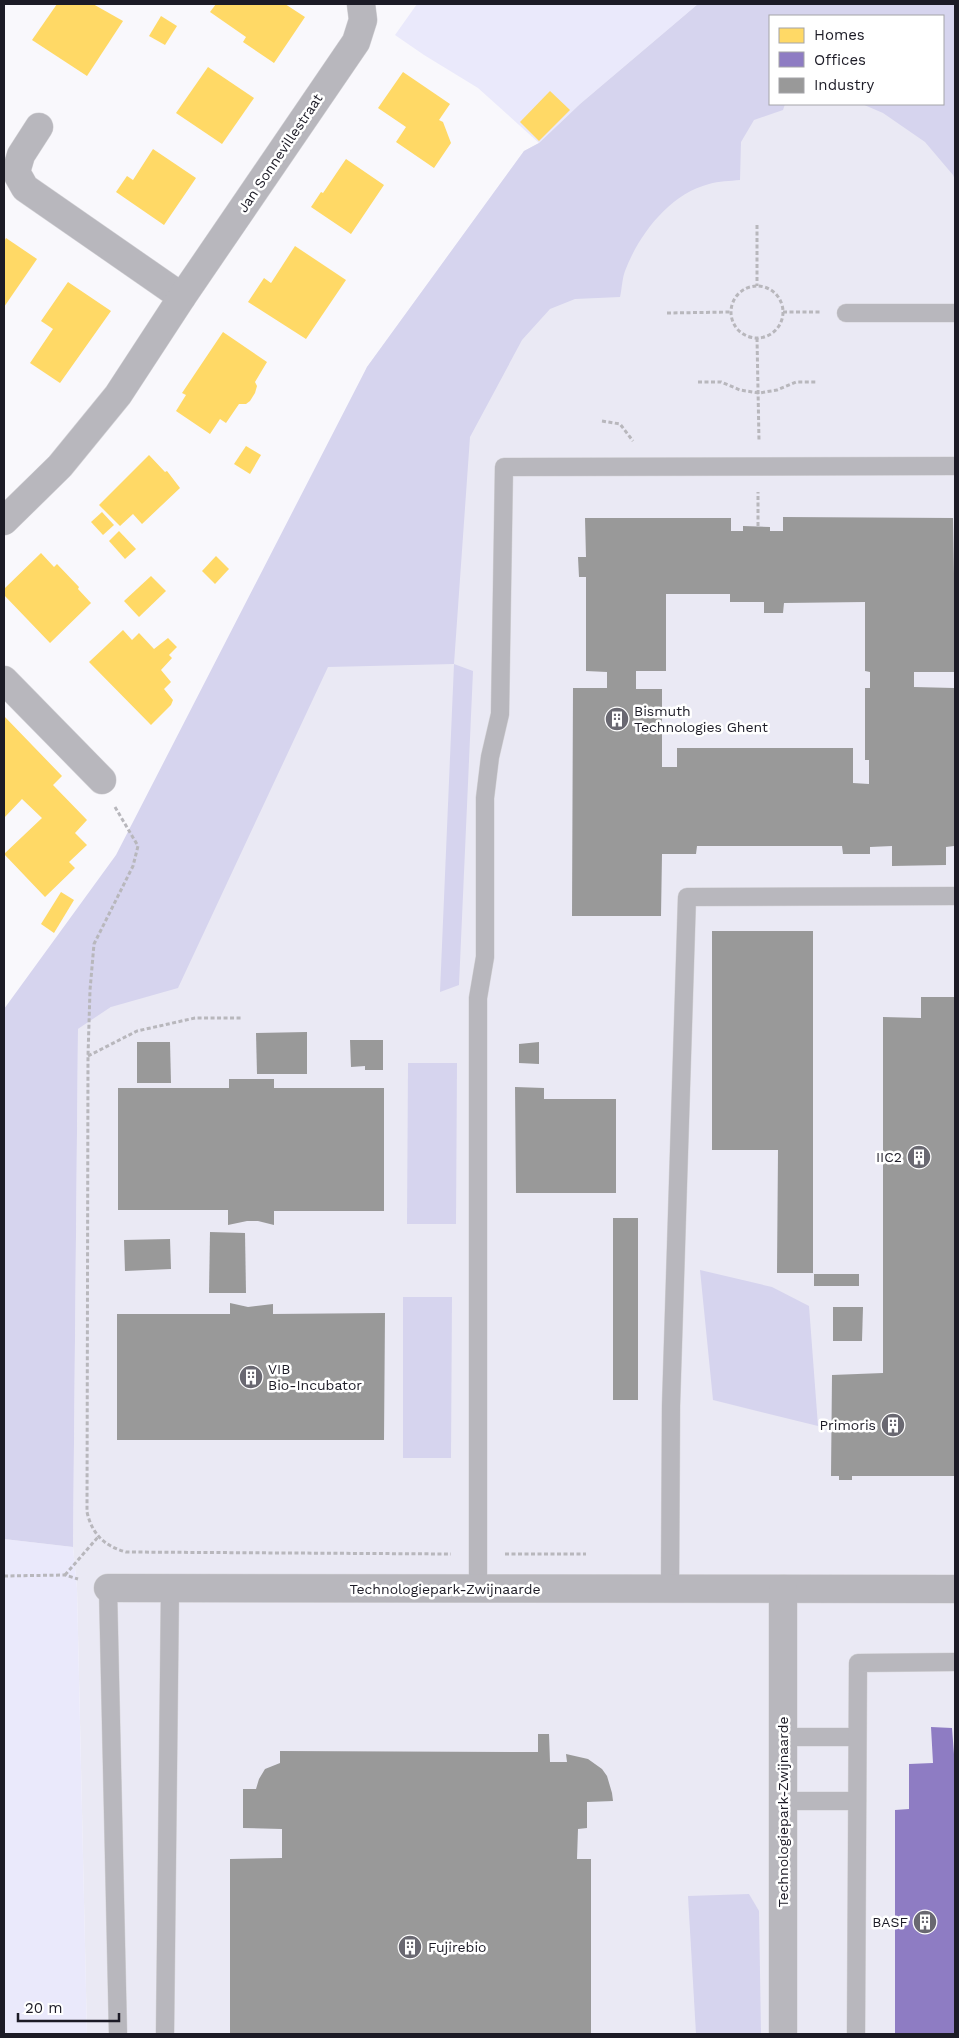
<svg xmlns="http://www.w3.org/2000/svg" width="959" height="2038" font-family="'Work Sans',sans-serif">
<rect width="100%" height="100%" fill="#f9f8fc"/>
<!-- built -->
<path fill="#eae9f4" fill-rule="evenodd" d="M 698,4 L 955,4 L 955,2034 L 87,2034 L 77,1588 L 73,1547 L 78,1029 L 111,1007 L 367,367 L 524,151 L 539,143 ZM 770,16 L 943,16 L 943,104 L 770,104 Z"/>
<!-- green -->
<g fill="#eae9fb">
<path d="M 417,4 L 698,4 L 580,104 L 539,143 L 478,88 L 424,55 L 395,35 Z"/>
<path d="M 4,1431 L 4,1539 L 73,1547 L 77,1588 L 87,2034 L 4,2034 Z"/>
</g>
<!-- forest -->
<g fill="#d6d4ee">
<path d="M 698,4 L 955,4 L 955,180 L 953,175 L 925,142 L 883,113 L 862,104 L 943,104 L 943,16 L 770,16 L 770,104 L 785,104 L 783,110 L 754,120 L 741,142 L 740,180 C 730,181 719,181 709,184 C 670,194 639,234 625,271 C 622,279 622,289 620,297 L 575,299 L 550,309 L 522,340 L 470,437 L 454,664 L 473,671 L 459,985 L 440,992 L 454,664 L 328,667 L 178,988 L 111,1007 L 78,1029 L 73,1547 L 4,1539 L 4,1009 L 116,855 L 367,367 L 524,151 L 539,143 L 580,104 Z"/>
<path d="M 408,1063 L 457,1063 L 456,1224 L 407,1224 Z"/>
<path d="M 700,1270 L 772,1287 L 809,1306 L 818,1426 L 713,1400 Z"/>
<path d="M 403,1297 L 452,1297 L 451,1458 L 403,1458 Z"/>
<path d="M 749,1894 L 759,1911 L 761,2034 L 696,2034 L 688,1896 Z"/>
</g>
<!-- homes -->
<g fill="#ffd966">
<path d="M 57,4 L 93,4 L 123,21 L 87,76 L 32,40 Z"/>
<path d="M 216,4 L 285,4 L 305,17 L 274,63 L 243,42 L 246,37 L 210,12 Z"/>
<path d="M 161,16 L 177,26 L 165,45 L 149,36 Z"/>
<path d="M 208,67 L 254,98 L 222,144 L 176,113 Z"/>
<path d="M 403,72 L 450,104 L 439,120 L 443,122 L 451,143 L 434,168 L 396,142 L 406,127 L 378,108 Z"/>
<path d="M 550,91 L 570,110 L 539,141 L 520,122 Z"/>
<path d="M 153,149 L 196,178 L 164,225 L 116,192 L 127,176 L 133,180 Z"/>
<path d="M 346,159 L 384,185 L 351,234 L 311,207 L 321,192 L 323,193 Z"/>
<path d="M 6,238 L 37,259 L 4,307 L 4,242 Z"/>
<path d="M 295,246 L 346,280 L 306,339 L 248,302 L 264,278 L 271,283 Z"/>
<path d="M 68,282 L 111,311 L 60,383 L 30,363 L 53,329 L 41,321 Z"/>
<path d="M 223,332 L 267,362 L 255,382 L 257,386 L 255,393 L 250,401 L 246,404 L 239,404 L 226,423 L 220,419 L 210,434 L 176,411 L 186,395 L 182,393 Z"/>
<path d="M 246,446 L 261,455 L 250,474 L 234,464 Z"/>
<path d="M 149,455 L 165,472 L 167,471 L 180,488 L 142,524 L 133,514 L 120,526 L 99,505 Z"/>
<path d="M 102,512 L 114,525 L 103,535 L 91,522 Z"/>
<path d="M 119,531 L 136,549 L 125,559 L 109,541 Z"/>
<path d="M 41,553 L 54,567 L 57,564 L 79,587 L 78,589 L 91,603 L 50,643 L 4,595 L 4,589 Z"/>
<path d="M 216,556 L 229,569 L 215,584 L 202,571 Z"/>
<path d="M 151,576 L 166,591 L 139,617 L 124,601 Z"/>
<path d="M 123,630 L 132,640 L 139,633 L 154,649 L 168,638 L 177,647 L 169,655 L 172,658 L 161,670 L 171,682 L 164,689 L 173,700 L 171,705 L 151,725 L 89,662 Z"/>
<path d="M 4,716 L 62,776 L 53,785 L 87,820 L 75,833 L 87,845 L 69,862 L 75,868 L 45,897 L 4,854 L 42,818 L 22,799 L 4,818 Z"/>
<path d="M 61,892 L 74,900 L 54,933 L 41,924 Z"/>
</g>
<!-- offices -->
<path fill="#8e7cc3" d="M 931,1727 L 952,1728 L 955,1767 L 955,2034 L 895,2034 L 895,1810 L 909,1809 L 909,1764 L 933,1763 Z"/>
<!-- industry -->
<g fill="#999" fill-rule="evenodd">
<path d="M 783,517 L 953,518 L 954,574 L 955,574 L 954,672 L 914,672 L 914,687 L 954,688 L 954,846 L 946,847 L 946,865 L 892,866 L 892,846 L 870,847 L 870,854 L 843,854 L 842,846 L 697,846 L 696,854 L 662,854 L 661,916 L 572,916 L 573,688 L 607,688 L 607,672 L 586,671 L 586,577 L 579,577 L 578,557 L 586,557 L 585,518 L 731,518 L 731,531 L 743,531 L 743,526 L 770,527 L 770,531 L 783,531 ZM 666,594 L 730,594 L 730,602 L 764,602 L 764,613 L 783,613 L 784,603 L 865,602 L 865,671 L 870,672 L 870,688 L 865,688 L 865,760 L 869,760 L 869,784 L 853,783 L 853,748 L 677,748 L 677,767 L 662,767 L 662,689 L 636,689 L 636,671 L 666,671 Z"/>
<path d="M 712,931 L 813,931 L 813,1273 L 777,1273 L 778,1150 L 712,1150 Z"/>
<path d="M 921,997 L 955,997 L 955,1476 L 852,1476 L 852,1480 L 839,1480 L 839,1476 L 831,1476 L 832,1375 L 883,1373 L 883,1017 L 921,1018 Z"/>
<path d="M 307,1032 L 307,1074 L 257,1074 L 256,1033 Z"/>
<path d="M 350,1040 L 383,1040 L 383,1070 L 365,1070 L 365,1066 L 351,1067 Z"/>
<path d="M 137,1042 L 170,1042 L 171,1083 L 137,1083 Z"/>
<path d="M 539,1042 L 539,1064 L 519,1063 L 519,1044 Z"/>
<path d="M 229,1079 L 274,1079 L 274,1088 L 384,1088 L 384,1211 L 274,1211 L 274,1225 L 258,1221 L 247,1221 L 228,1225 L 228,1210 L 118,1210 L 118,1088 L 229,1088 Z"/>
<path d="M 515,1087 L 544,1088 L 544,1099 L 616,1099 L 616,1193 L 516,1193 Z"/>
<rect x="613" y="1218" width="25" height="182"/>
<path d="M 210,1232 L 245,1233 L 246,1293 L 209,1293 Z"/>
<path d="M 170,1239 L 171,1269 L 125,1271 L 124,1240 Z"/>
<rect x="814" y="1274" width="45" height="12"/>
<path d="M 230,1303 L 248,1307 L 273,1304 L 273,1314 L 385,1313 L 384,1440 L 117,1440 L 117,1314 L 230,1314 Z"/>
<path d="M 833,1307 L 863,1307 L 862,1341 L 833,1341 Z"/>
<path d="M 538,1734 L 549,1734 L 550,1762 L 567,1762 L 566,1754 L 588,1759 L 602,1769 L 607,1776 L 612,1793 L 613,1801 L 587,1802 L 587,1828 L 578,1829 L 577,1859 L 591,1859 L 591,2034 L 230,2034 L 230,1859 L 282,1858 L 282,1829 L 243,1828 L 243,1789 L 256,1789 L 259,1779 L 265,1769 L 280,1763 L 280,1751 L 538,1752 Z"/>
</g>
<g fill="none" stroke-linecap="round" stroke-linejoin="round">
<!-- service casing -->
<g stroke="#d6d5d9" stroke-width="19">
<g id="service">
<path d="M 846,313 L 955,313"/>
<path d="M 108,1588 L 118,2034"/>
<path d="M 478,1589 L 478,998 L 485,957 L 485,798 L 490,757 L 500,714 L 504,467 L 955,466"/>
<path d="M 670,1589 L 671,1406 L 687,897 L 955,896"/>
<path d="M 783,1737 L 857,1737"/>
<path d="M 783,1801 L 857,1801"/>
<path d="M 165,2034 L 170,1588"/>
<path d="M 856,2034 L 858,1663 L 955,1662"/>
</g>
</g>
<!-- minor casing -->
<g stroke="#d6d5d9" stroke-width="29">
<g id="minor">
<path d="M 39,127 L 21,155 L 16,172 L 25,188 L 182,297"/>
<path d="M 4,521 L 60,466 L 118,395 L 182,297 L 356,42 L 363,20 L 361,4"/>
<path d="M 4,680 L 102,780"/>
<path d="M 108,1588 L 955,1589"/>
<path d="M 783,1589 L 783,2034"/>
</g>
</g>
<!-- path -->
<g stroke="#b8b7bc" stroke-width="3" stroke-dasharray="4 2.5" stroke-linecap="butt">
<path d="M 757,225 L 757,286"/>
<circle cx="757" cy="312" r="26"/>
<path d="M 783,312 L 820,312"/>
<path d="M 667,313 L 731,312"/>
<path d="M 757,338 L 759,441"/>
<path d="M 698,382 L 721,382 L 740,390 L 759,393 L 777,390 L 796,382 L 816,382"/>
<path d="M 602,421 L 620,424 L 633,441"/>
<path d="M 758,526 L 758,492"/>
<path d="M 115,807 L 138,846 L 133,866 L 94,944 L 90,990 L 88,1056 L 87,1512 C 92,1534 104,1546 126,1552 L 451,1554"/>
<path d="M 88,1056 L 137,1031 L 195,1018 L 241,1018"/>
<path d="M 505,1554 L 586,1554"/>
<path d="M 65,1575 L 98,1537"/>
<path d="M 4,1576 L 65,1575 L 78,1579"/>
</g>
<!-- service -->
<use href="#service" stroke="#b8b7bd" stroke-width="18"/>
<!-- minor -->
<use href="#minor" stroke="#b8b7bd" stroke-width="28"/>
</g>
<!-- icons -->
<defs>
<g id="building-disc" transform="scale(1.25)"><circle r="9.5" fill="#696871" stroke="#fff"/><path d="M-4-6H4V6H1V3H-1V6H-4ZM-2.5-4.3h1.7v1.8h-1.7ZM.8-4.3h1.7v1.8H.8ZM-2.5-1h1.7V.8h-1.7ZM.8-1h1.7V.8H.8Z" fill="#fff"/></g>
</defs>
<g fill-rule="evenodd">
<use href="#building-disc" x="617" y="719"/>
<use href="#building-disc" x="919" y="1157"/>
<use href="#building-disc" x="251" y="1377"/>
<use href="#building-disc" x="893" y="1425"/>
<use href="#building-disc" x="925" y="1922"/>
<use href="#building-disc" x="410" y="1947"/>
</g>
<g text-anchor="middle" stroke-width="5" stroke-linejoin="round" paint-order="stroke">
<!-- street labels -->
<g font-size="14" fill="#1c1b26" stroke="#fff">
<text transform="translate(280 153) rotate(-56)" y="5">Jan Sonnevillestraat</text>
<text x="445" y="1594">Technologiepark-Zwijnaarde</text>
<text transform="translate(783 1812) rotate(-90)" y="5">Technologiepark-Zwijnaarde</text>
</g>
<!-- poi labels -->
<g font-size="14" fill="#1c1b26" stroke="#fff" text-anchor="start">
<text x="634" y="716">Bismuth<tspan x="634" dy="16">Technologies Ghent</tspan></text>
<text x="902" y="1162" text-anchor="end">IIC2</text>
<text x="268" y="1374">VIB<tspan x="268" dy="16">Bio-Incubator</tspan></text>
<text x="876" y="1430" text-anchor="end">Primoris</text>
<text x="908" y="1927" text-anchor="end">BASF</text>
<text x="428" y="1952">Fujirebio</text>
</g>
</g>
<!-- border -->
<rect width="959" height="2038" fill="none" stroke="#1c1b26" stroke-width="10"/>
<!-- legend -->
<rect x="769" y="15" width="175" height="90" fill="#ffffff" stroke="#a4a4a8"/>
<rect x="779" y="28" width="25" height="15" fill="#ffd966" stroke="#a4a4a8"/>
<text x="814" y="40" font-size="15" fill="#1c1b26">Homes</text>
<rect x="779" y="52" width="25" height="15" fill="#8e7cc3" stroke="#a4a4a8"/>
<text x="814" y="65" font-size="15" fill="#1c1b26">Offices</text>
<rect x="779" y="78" width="25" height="15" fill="#999999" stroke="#a4a4a8"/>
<text x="814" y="90" font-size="15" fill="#1c1b26">Industry</text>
<!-- scale -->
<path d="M18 2013v8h101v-8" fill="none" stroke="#1c1b26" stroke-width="2.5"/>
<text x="25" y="2013" font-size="15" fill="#1c1b26" stroke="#ffffff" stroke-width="4" paint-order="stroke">20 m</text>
</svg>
